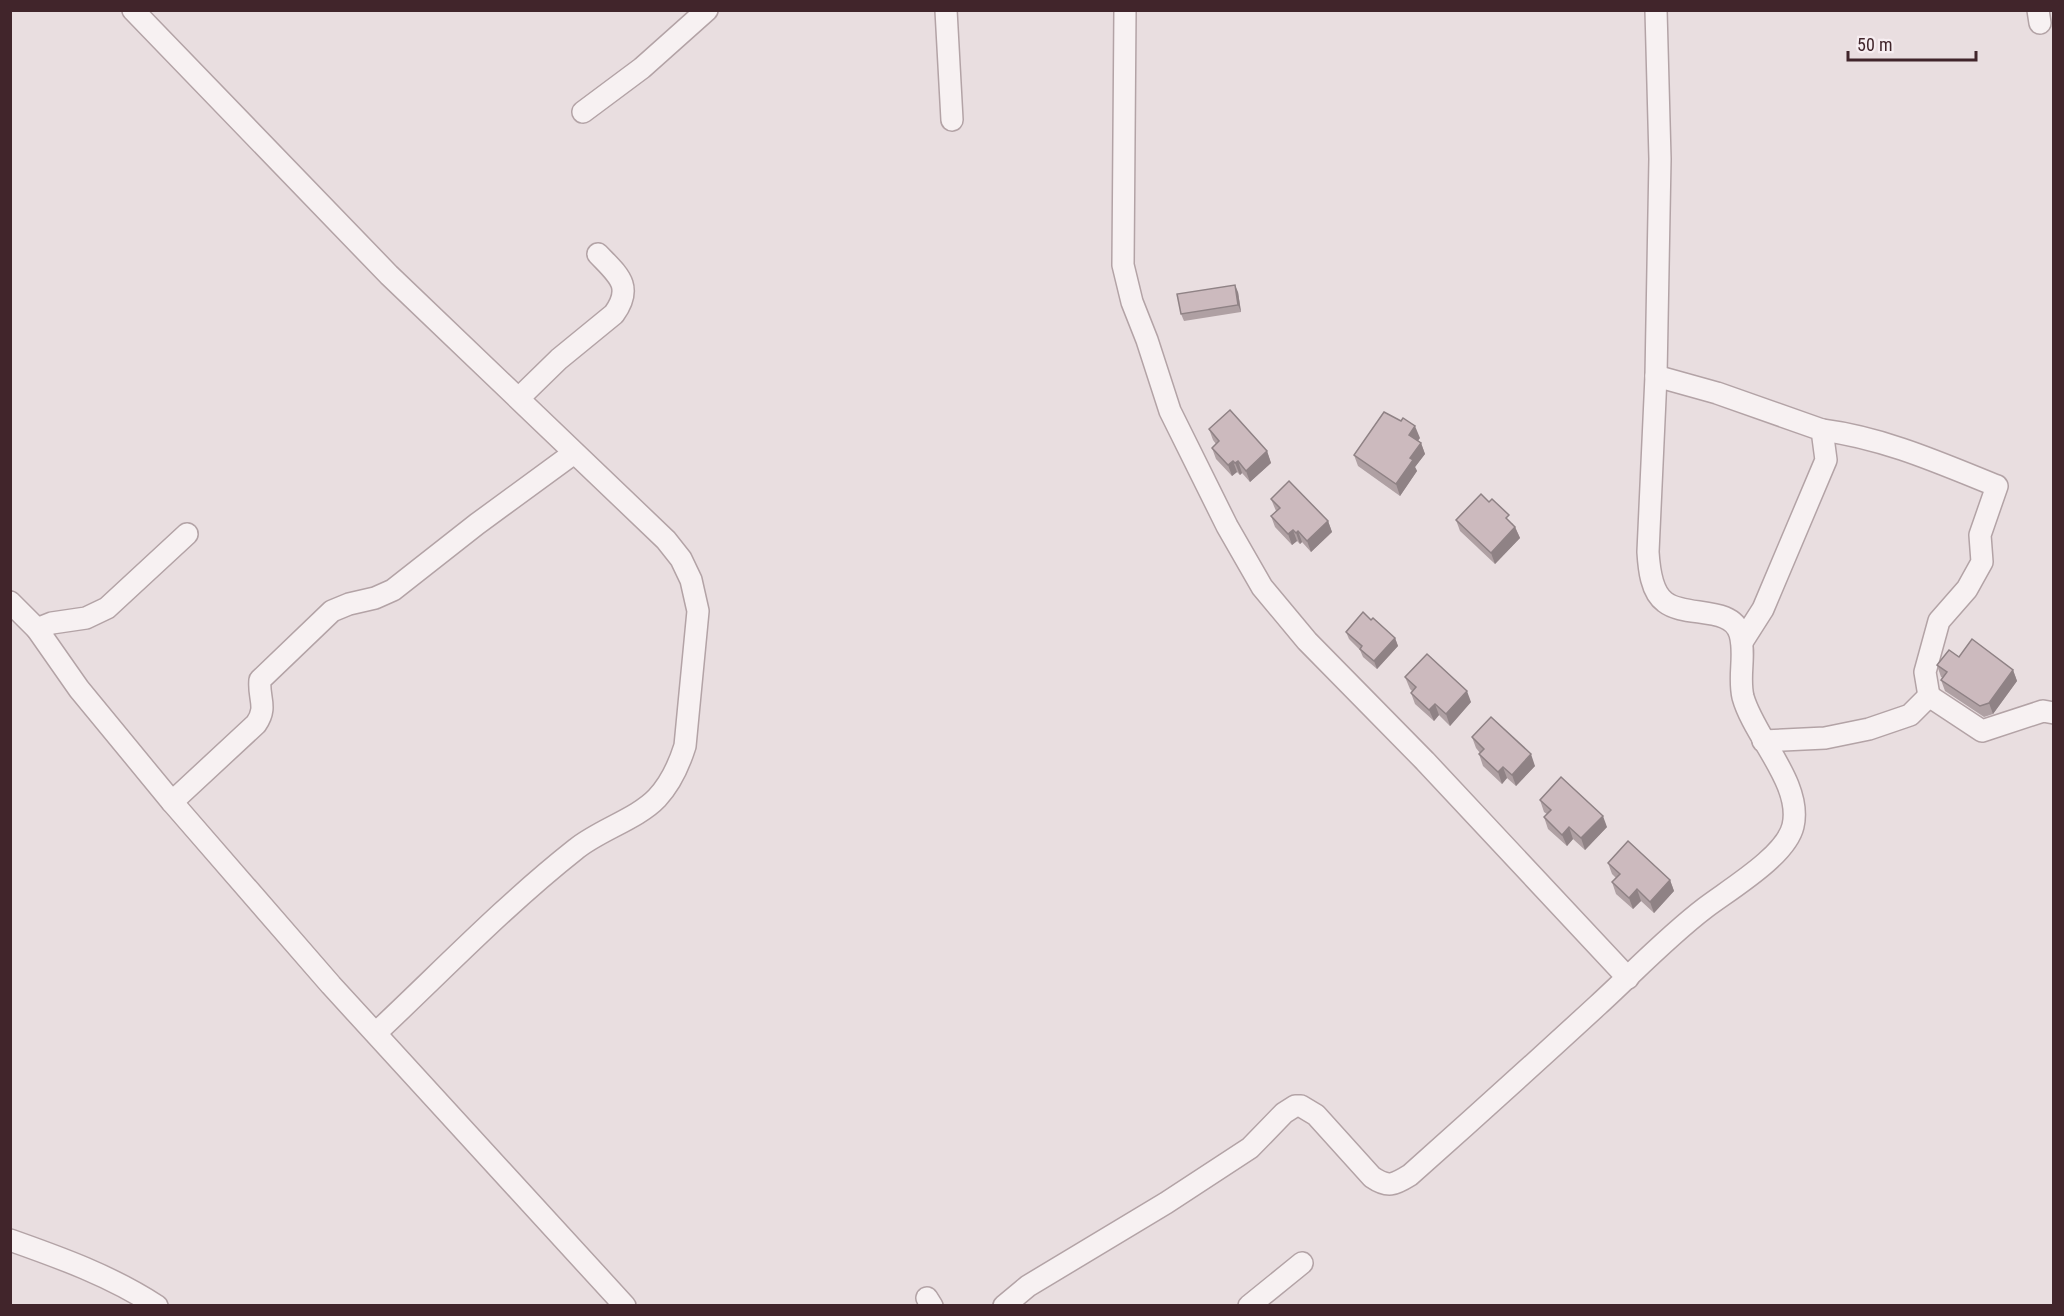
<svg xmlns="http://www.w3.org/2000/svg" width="2064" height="1316" font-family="'Roboto Condensed',sans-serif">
<rect width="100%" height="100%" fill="#e9dee0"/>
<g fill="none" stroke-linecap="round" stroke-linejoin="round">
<!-- street casing -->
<g stroke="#b3a3a6" stroke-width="24">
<g id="street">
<path d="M 133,10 L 389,275 L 666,540 L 681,559 L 691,580 L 698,611 L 685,746 C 679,765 671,783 657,798 C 637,819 599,830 576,849 C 505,905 442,971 377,1032"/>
<path d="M 946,10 L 952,120"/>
<path d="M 1125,10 L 1123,265 L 1132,302 L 1147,340 L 1170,411 L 1227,526 L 1262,587 L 1307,641 L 1425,761 L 1628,978"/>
<path d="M 2038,10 L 2040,23"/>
<path d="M 583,112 L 642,68 L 707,10"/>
<path d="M 1656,376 L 1717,393 L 1822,430 L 1826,460 L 1763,609 L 1742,642"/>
<path d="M 519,398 L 559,359 L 614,314 C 634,286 618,275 598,254"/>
<path d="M 1822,430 C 1884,438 1940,463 1997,486 L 1980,535 L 1982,562 L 1967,589 L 1939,621 L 1925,672 L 1929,696"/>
<path d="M 10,602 L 37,629 L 79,689 L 172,802 L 331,985 L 625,1306"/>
<path d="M 37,629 L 52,623 L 86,618 L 107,608 L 187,534"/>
<path d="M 1763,741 L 1825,738 L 1869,729 L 1910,715 L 1929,696 L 1982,731 L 2043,711 L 2054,713"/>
<path d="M 172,802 L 256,724 C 268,707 258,698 260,680 L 332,611 L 349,604 L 375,598 L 393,590 L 477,524 L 574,453"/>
<path d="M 10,1240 C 61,1258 111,1276 157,1306"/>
<path d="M 927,1298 L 932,1306"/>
<path d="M 1004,1306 L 1028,1286 L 1166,1203 L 1250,1148 L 1284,1113 L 1295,1106 L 1301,1106 L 1316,1115 L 1372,1177 C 1388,1188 1394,1185 1410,1175 C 1473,1119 1536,1062 1598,1005 C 1633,973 1667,937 1705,908 C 1730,889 1786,856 1793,826 C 1803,784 1754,737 1743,697 C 1738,676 1746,655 1740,634 C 1732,605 1685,618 1665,602 C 1651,592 1649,568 1648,552 L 1656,376 L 1660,159 L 1656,10"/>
<path d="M 1249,1306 L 1302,1263"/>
</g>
</g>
<!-- street -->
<use href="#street" stroke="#f7f1f2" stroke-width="21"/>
</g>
<!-- wall -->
<g fill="#afa0a3">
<path d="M 1238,292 L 1241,312 L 1184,321 L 1181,314 Z"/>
<path d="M 1209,429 L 1267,451 L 1271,463 L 1250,482 L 1242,473 L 1240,475 L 1237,472 L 1232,476 L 1216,459 L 1212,448 L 1216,444 L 1213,440 Z"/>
<path d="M 1420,438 L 1418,440 L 1421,443 L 1425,454 L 1415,467 L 1417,471 L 1400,496 L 1358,466 L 1354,455 Z"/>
<path d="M 1271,499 L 1328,521 L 1332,532 L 1311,552 L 1302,542 L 1300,544 L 1297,541 L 1292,545 L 1275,527 L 1271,516 L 1276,511 Z"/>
<path d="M 1456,520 L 1512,523 L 1515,527 L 1520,538 L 1495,564 L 1460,531 Z"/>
<path d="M 1371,620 L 1395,638 L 1398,646 L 1377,669 L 1363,657 L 1360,650 L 1349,639 L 1346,632 Z"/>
<path d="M 1959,657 L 2013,670 L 2017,681 L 1993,714 L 1984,717 L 1945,691 L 1941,680 L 1943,678 L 1941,677 L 1937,665 Z"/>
<path d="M 1405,677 L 1471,702 L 1450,726 L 1439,715 L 1434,721 L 1415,704 L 1411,693 L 1412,691 L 1410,689 Z"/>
<path d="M 1472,737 L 1535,766 L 1516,786 L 1507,778 L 1502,784 L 1483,766 L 1479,754 L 1480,753 L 1476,748 Z"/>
<path d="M 1540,800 L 1607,827 L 1585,850 L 1573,839 L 1567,846 L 1548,829 L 1544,817 L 1547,814 L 1544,812 Z"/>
<path d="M 1608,863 L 1670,880 L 1674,891 L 1654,913 L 1641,901 L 1633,909 L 1616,894 L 1612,882 L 1616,878 L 1612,874 Z"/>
</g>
<!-- shaded-wall -->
<g fill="#8f8285">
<path d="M 1235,285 L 1238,292 L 1241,312 L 1238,305 Z"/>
<path d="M 1415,426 L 1420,438 L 1414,446 L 1409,435 Z"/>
<path d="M 1421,443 L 1425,454 L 1415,467 L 1417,471 L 1400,496 L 1396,484 L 1410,458 Z"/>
<path d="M 1267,451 L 1271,463 L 1250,482 L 1246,471 Z"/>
<path d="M 1233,461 L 1237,472 L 1232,476 L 1228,465 Z"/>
<path d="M 1238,461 L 1242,473 L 1240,475 L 1235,463 Z"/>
<path d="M 1328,521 L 1332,532 L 1311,552 L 1307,541 Z"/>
<path d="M 1515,527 L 1520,538 L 1495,564 L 1491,553 Z"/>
<path d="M 1293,530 L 1297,541 L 1292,545 L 1288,534 Z"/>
<path d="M 1298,531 L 1302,542 L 1300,544 L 1296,533 Z"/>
<path d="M 1395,638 L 1398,646 L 1377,669 L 1374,661 Z"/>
<path d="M 2013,670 L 2017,681 L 1993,714 L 1989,703 Z"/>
<path d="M 1467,691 L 1471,702 L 1450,726 L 1446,714 Z"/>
<path d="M 1435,704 L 1439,715 L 1434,721 L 1429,710 Z"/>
<path d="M 1531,754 L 1535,766 L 1516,786 L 1512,775 Z"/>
<path d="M 1503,767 L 1507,778 L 1502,784 L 1498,772 Z"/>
<path d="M 1603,816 L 1607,827 L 1585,850 L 1581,838 Z"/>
<path d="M 1569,827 L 1573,839 L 1567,846 L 1562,835 Z"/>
<path d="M 1670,880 L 1674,891 L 1654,913 L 1650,902 Z"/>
<path d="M 1637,889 L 1641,901 L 1633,909 L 1629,898 Z"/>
</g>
<!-- building -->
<g fill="#ccbabe" stroke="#8f8285" stroke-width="1.5">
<path d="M 1235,285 L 1238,305 L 1181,314 L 1177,294 Z"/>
<path d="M 1230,410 L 1267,451 L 1246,471 L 1238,461 L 1235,463 L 1233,461 L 1228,465 L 1212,448 L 1219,441 L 1209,429 Z"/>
<path d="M 1384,412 L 1401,421 L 1403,418 L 1415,426 L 1409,435 L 1421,443 L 1410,458 L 1413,460 L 1396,484 L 1354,455 Z"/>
<path d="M 1289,481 L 1328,521 L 1307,541 L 1298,531 L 1296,533 L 1293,530 L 1288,534 L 1271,516 L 1280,508 L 1271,499 Z"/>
<path d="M 1481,494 L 1489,502 L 1492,499 L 1509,515 L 1506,518 L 1515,527 L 1491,553 L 1456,520 Z"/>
<path d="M 1363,612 L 1371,620 L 1373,618 L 1395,638 L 1374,661 L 1360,649 L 1362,646 L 1346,632 Z"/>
<path d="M 1972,639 L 2013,670 L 1989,703 L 1980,706 L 1941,680 L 1947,672 L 1937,665 L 1949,650 L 1959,657 Z"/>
<path d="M 1427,654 L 1467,691 L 1446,714 L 1435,704 L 1429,710 L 1411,693 L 1416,687 L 1405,677 Z"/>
<path d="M 1491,717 L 1531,754 L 1512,775 L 1503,767 L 1498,772 L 1479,754 L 1484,749 L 1472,737 Z"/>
<path d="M 1561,777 L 1603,816 L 1581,838 L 1569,827 L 1562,835 L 1544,817 L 1551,810 L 1540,800 Z"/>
<path d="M 1628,841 L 1670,880 L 1650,902 L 1637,889 L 1629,898 L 1612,882 L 1620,874 L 1608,863 Z"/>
</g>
<!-- border -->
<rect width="2064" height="1316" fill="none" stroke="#41252b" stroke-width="24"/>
<!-- scale -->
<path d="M1848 51v9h128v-9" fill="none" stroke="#41252b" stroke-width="3"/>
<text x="1857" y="51" font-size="18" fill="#41252b" stroke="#f6edf0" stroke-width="4.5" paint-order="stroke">50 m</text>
</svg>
